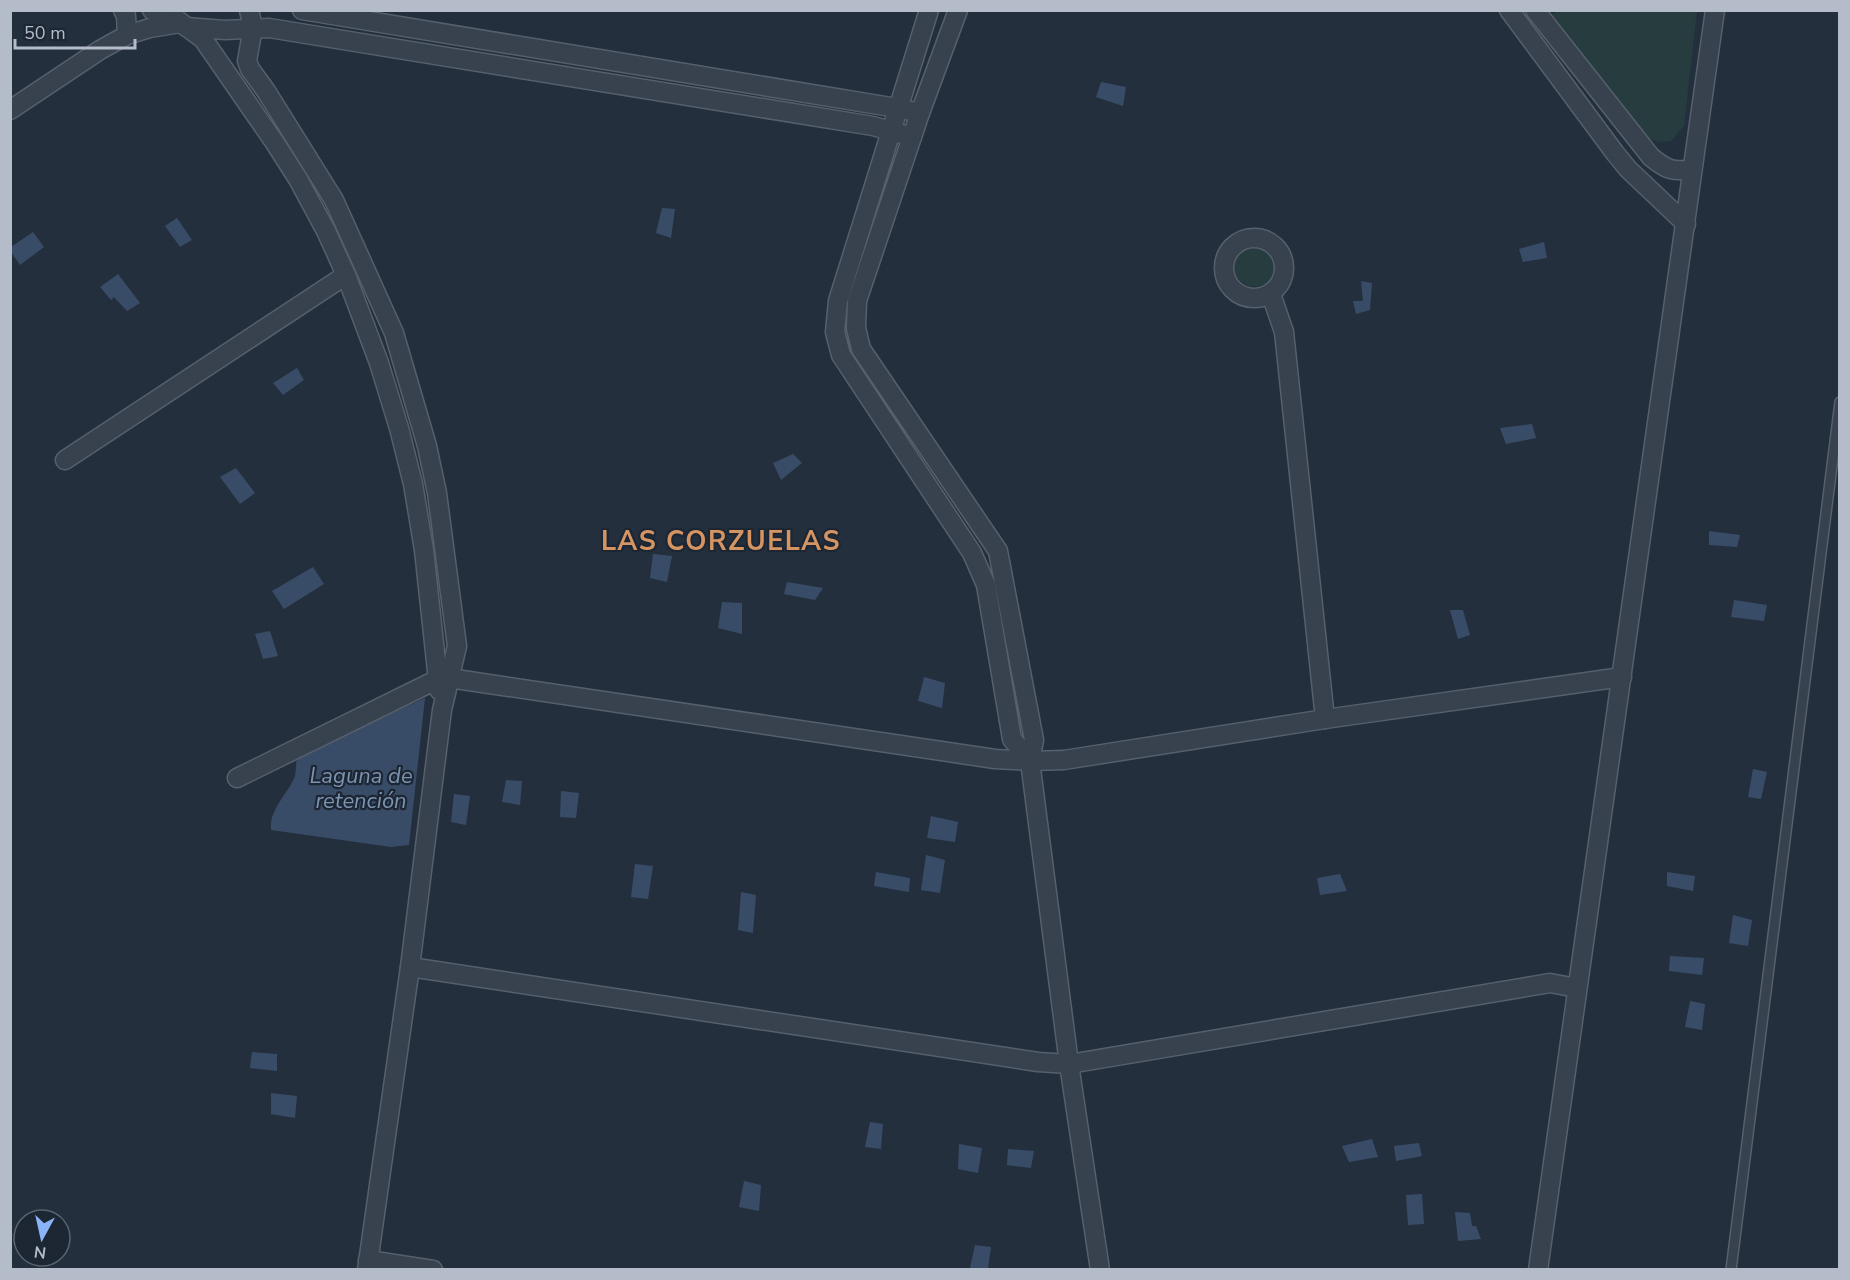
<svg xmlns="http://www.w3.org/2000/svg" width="1850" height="1280" font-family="'Nunito Sans',sans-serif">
<rect width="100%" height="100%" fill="#242f3e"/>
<!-- green -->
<g fill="#263c3f">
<path d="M 1559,10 L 1697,11 L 1684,126 L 1671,141 L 1660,142 L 1648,138 L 1552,15 Z"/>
<path d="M 1250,246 L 1267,251 L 1275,265 L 1273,280 C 1252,292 1242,288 1230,267 L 1234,255 Z"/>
</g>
<!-- water -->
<g fill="#394c67">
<path d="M 1101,82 L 1126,87 L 1123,106 L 1096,97 Z"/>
<path d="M 662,208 L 675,209 L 671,238 L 656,233 Z"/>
<path d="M 177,218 L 192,240 L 180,247 L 165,226 Z"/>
<path d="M 33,232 L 44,247 L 20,265 L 11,252 L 11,247 Z"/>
<path d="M 1544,242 L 1547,258 L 1523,262 L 1519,249 Z"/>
<path d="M 118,274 L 140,303 L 127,311 L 114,297 L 111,300 L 100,287 Z"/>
<path d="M 1361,281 L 1372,283 L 1370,310 L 1356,314 L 1353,301 L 1363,301 Z"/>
<path d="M 297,368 L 304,380 L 283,395 L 273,383 Z"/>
<path d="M 1532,424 L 1536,438 L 1506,444 L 1500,428 Z"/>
<path d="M 793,454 L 802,463 L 781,480 L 773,463 Z"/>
<path d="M 236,468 L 255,493 L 240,504 L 220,477 Z"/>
<path d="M 1709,531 L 1740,535 L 1737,547 L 1709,545 Z"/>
<path d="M 653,554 L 672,556 L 667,582 L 650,578 Z"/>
<path d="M 313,567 L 324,584 L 284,609 L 272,591 Z"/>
<path d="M 787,582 L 823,588 L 815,600 L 784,594 Z"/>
<path d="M 1734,600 L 1767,605 L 1764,621 L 1731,617 Z"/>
<path d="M 722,602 L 742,603 L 742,634 L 718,628 Z"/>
<path d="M 1450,610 L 1463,610 L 1470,635 L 1458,639 Z"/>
<path d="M 270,631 L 278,656 L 263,659 L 255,634 Z"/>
<path d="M 924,677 L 945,683 L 942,708 L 918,701 Z"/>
<path d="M 425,698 L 409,845 L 391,847 L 271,830 C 269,809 288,794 295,776 C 296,771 296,763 297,756 Z"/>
<path d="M 1753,769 L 1767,772 L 1761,799 L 1748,797 Z"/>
<path d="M 506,780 L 522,781 L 520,805 L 502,802 Z"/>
<path d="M 561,791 L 579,793 L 576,818 L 560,817 Z"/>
<path d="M 454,794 L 470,796 L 466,825 L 451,822 Z"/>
<path d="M 931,816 L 958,822 L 955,842 L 927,838 Z"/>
<path d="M 926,855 L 945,860 L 940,893 L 921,890 Z"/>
<path d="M 635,864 L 653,866 L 648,899 L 631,897 Z"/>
<path d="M 876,872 L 910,878 L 909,892 L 874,886 Z"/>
<path d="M 1667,872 L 1695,876 L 1693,891 L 1667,886 Z"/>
<path d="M 1340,874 L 1347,891 L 1320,895 L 1317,878 Z"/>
<path d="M 741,892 L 756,895 L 753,933 L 738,930 Z"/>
<path d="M 1733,915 L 1752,920 L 1748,946 L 1729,943 Z"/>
<path d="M 1670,956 L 1704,958 L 1702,975 L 1669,971 Z"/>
<path d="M 1690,1001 L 1705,1004 L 1702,1030 L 1685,1027 Z"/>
<path d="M 252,1052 L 277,1054 L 277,1071 L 250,1068 Z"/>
<path d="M 271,1093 L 297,1096 L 295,1118 L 271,1114 Z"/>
<path d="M 870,1122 L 883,1124 L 881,1149 L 865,1147 Z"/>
<path d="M 1372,1139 L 1378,1157 L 1349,1162 L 1342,1146 Z"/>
<path d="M 1419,1143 L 1422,1156 L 1396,1161 L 1394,1146 Z"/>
<path d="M 959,1144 L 982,1148 L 978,1173 L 958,1169 Z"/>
<path d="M 1008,1149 L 1034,1151 L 1031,1168 L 1007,1165 Z"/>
<path d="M 744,1181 L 761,1185 L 759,1211 L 739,1207 Z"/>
<path d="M 1422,1194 L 1424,1224 L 1408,1225 L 1406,1195 Z"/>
<path d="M 1455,1212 L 1470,1213 L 1472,1226 L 1476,1226 L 1481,1239 L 1458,1241 Z"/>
<path d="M 975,1245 L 991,1247 L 988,1269 L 970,1268 Z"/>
</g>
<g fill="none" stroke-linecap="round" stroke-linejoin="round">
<!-- service casing -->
<g stroke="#565f6c" stroke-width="12">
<path id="service" d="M 1731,1270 L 1840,402"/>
</g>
<!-- minor casing -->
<g stroke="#565f6c" stroke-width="21">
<g id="minor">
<path d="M 123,10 L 126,16 L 127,35"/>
<path d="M 152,10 L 176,19"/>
<path d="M 171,10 L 176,19 L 203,39 L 275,143 L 298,179 L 326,231 L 346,275 L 379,363 L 399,428 L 413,484 L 424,550 L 439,690"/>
<path d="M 249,10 L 253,27 L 247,61 L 250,69 L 266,91 L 334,200 L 394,333 L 427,446 L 437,493 L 457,646 L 442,710 L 410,967 L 367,1270"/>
<path d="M 1509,10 L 1615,153 L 1628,169 L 1686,224"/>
<path d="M 1535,10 L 1651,157 C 1667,170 1671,171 1691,170"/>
<path d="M 186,27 L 225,30 L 269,28 L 873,126 L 912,137 L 920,113 L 897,108 L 302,10"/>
<path d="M 10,110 L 100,50 L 127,35 L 150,28 L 181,23"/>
<path d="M 920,113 L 958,10"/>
<path d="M 912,137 L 857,301 L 856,328 L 861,349 L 998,551 L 1034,740 L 1030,761 L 1012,739 L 986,585 L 972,553 L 841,355 L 835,332 L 838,301 L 929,10"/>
<circle cx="1254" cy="268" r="30"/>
<path d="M 1271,294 L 1284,332 L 1325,719"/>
<path d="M 65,460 L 346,275"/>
<path d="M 1030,761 L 1069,1064 L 1100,1270"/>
<path d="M 237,778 L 438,679 L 449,678 L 995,759 L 1030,761 L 1064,760 L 1325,719 L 1622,677"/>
<path d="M 410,967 L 1038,1062 L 1069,1064 L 1550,983 L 1577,988"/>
<path d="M 368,1260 L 433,1270"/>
<path d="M 1538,1270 L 1715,10"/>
</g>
</g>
<!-- service -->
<use href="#service" stroke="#38414e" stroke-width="9"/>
<!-- minor -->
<use href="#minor" stroke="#38414e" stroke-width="18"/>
</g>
<g text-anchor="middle" stroke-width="4.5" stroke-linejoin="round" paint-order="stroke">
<!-- water labels -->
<g font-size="22" font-style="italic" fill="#7c92b1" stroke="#1d2633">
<text x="361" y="783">Laguna de<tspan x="361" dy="25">retención</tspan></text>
</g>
<!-- district labels -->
<g font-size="27" font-weight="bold" letter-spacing="1.5" fill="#d59563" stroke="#1d2633">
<text x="721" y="550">LAS CORZUELAS</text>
</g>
</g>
<!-- border -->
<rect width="1850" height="1280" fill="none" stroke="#b4bcc9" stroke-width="24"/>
<!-- north arrow -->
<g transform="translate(42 1238) rotate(188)"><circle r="28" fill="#1d2633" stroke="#59626f" stroke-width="1.5"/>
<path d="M0-4.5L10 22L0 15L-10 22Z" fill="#8ab4f8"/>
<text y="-9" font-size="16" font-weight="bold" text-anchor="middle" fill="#b4bcc9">N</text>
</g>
<!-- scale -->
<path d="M15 39v9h120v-9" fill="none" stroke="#b4bcc9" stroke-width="3"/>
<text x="24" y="39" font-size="18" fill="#b4bcc9" stroke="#1d2633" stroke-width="4.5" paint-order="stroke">50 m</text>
</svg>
